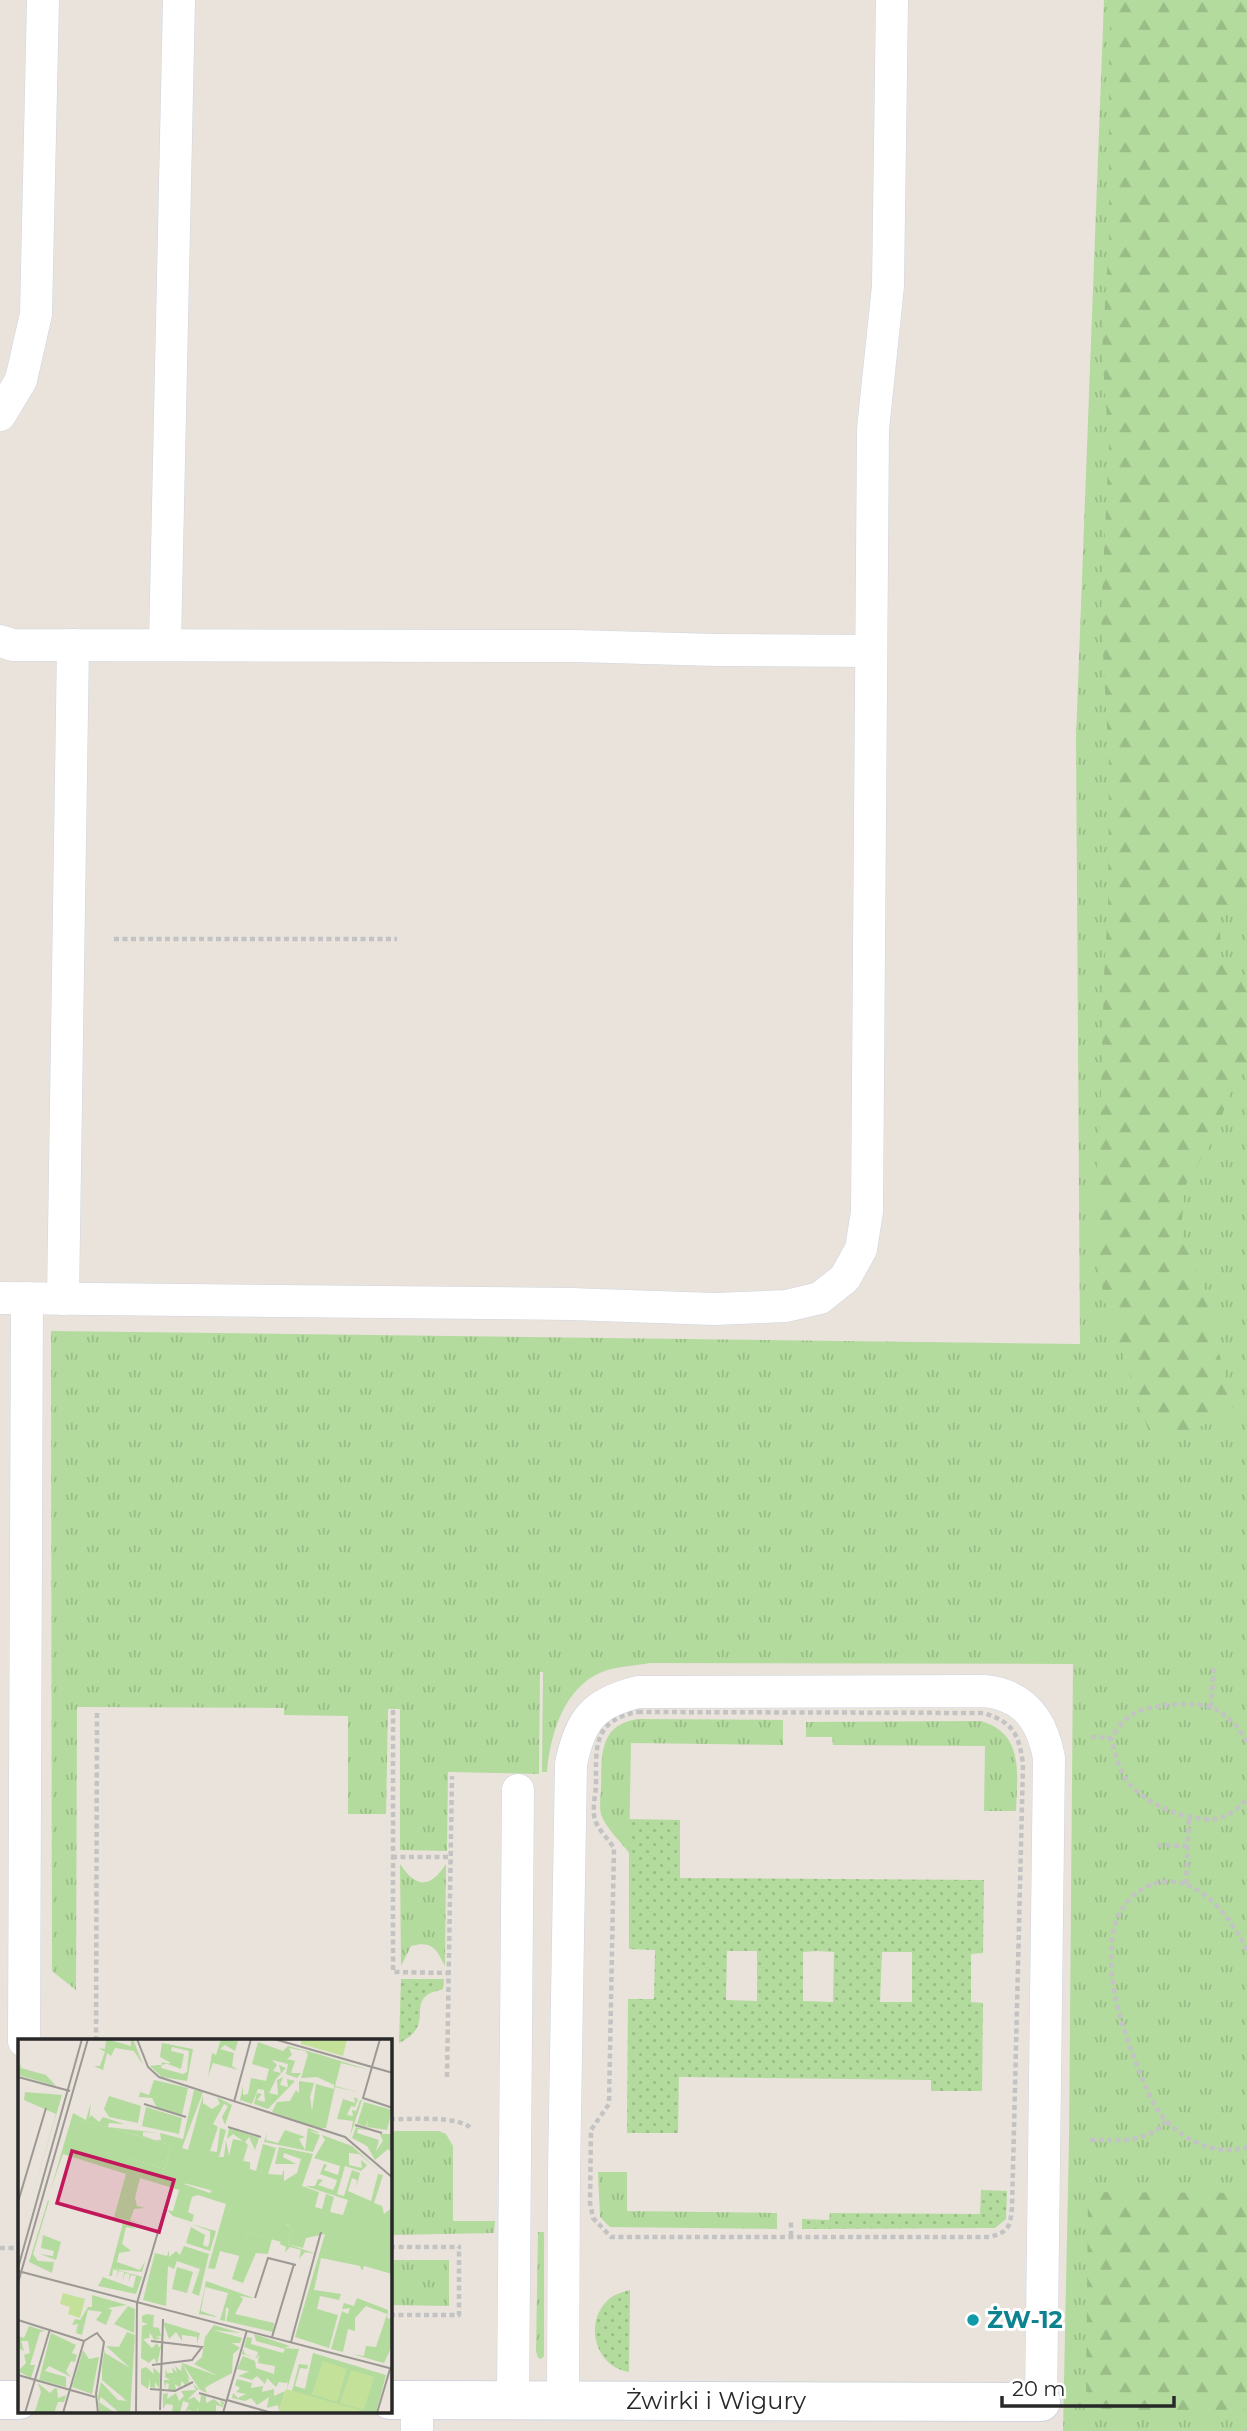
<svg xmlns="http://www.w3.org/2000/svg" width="1247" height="2431" font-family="Montserrat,sans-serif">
<defs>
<pattern id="grass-tufts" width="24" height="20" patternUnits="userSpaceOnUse" patternTransform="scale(1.75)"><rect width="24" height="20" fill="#b3db9d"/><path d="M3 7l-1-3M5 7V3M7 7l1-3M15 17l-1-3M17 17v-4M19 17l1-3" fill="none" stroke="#9abc87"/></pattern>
<pattern id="forest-firs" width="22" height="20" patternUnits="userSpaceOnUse" patternTransform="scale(1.75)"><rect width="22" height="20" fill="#b3db9d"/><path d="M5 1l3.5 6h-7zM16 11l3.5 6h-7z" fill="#9abc87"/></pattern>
<pattern id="garden-dots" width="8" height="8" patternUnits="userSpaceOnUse" patternTransform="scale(1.75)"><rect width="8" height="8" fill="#b3db9d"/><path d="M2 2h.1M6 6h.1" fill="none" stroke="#9abc87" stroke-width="1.8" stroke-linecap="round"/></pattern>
</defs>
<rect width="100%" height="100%" fill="#e9e3db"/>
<!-- grass -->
<g fill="url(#grass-tufts)">
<path d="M 1104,0 L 1247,0 L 1247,2431 L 1063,2431 L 1069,2140 L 1073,1664 L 650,1663 C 635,1666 617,1666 602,1672 C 564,1687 550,1735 547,1772 L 542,1772 L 543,1672 L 540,1672 L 539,1774 L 448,1772 L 447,1851 L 400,1850 L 400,1709 L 388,1709 L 386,1814 L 348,1814 L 348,1716 L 284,1715 L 284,1708 L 77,1707 L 76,1990 L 52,1971 L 51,1331 L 1080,1344 L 1076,737 Z"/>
<path d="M 638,1719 L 783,1720 L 783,1745 L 631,1743 L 629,1853 C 621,1842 609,1831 603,1819 C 598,1811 601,1796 601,1787 C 602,1756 598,1725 638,1719 Z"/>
<path d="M 981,1721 C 1025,1734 1017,1775 1016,1811 L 984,1811 L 985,1746 L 833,1745 L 832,1737 L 806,1737 L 806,1722 Z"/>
<path d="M 400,1864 C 416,1888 430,1889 446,1864 L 445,1966 C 436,1949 433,1940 411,1946 L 401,1966 Z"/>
<path d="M 390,2131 L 439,2131 L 446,2134 L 453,2146 L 453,2221 L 495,2221 L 494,2233 L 390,2235 Z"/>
<path d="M 598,2172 L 627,2172 L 627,2211 L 777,2213 L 777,2229 L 610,2227 L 600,2217 Z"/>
<path d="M 538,2232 L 544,2232 L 544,2356 L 541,2359 L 538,2358 L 536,2351 Z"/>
<path d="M 390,2260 L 449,2260 L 449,2306 L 390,2305 Z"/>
</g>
<!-- forest -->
<g fill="url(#forest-firs)">
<path d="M 1112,0 L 1247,0 L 1247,914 L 1219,906 L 1221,956 L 1247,980 L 1247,1063 L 1232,1089 L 1212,1141 L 1185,1186 L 1181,1230 L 1204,1289 L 1233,1412 L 1186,1433 L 1149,1432 L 1104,1299 L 1092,1219 L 1100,1133 L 1104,976 L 1108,908 L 1109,763 L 1101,616 L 1109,446 L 1102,352 L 1109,241 L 1109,37 Z"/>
<path d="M 1088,2192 L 1247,2193 L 1247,2409 L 1209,2414 L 1086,2408 Z"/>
</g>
<!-- garden -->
<g fill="url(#garden-dots)" fill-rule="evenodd">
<path d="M 629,1819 L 680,1820 L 680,1878 L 984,1880 L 983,1953 L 971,1954 L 971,2002 L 983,2003 L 982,2091 L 931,2091 L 931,2080 L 679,2077 L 678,2133 L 627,2133 L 628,1999 L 654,1999 L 655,1950 L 629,1949 ZM 727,1951 L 757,1951 L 757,2001 L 726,2000 ZM 816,1951 L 834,1952 L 833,2002 L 803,2001 L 803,1952 ZM 882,1952 L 912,1952 L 912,2002 L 880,2002 Z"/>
<path d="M 401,1979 L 444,1979 L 443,1989 C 438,1991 431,1992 427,1995 C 411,2007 433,2027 399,2043 Z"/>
<path d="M 981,2190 L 1007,2191 L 1006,2219 L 995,2228 L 802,2229 L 802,2219 L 829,2220 L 830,2213 L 980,2214 Z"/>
<path d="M 630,2290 L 629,2372 C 595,2367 583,2322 609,2299 C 615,2294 622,2292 630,2290 Z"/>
</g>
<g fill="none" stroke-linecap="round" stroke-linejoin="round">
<!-- lane casing -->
<g stroke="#d1d4e0" stroke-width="33">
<g id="lane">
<path d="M 0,415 L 21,380 L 36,314 L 43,0"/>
<path d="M 0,641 L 13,645 L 575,646 L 716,650 L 870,651"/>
<path d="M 165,644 L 179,0"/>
<path d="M 0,1298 L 571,1304 L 714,1309 L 786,1306 L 820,1298 L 845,1278 L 861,1249 L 867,1212 L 873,429 L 888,286 L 892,0"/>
<path d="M 63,1299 L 73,645"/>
<path d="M 24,2041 L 27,1298"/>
<path d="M 513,2399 L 518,1790"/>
<path d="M 563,2400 L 564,2172 L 571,1764 C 580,1720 593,1703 638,1692 L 984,1691 C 1024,1695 1042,1719 1049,1758 L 1041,2402"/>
<path d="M 417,2431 L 417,2400"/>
</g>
</g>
<!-- street casing -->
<g stroke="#d1d4e0" stroke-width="40">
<g id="street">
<path d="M 0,2400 L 19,2400"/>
<path d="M 390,2400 L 1041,2402"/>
</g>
</g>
<!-- path -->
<g stroke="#c3c3c3" stroke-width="4.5" stroke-dasharray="5 3.5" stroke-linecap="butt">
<path d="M 114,939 L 397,939"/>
<path d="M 1211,1707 L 1214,1666"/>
<path d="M 393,1710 L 393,1972 L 449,1973"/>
<path d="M 638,1712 L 983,1713 C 1013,1722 1019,1734 1023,1764 L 1012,2208 C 1010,2227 1009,2232 989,2237 L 611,2237 L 593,2218 L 590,2203 L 591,2130 L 609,2104 L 614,1848 C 608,1839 598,1829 595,1820 C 592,1811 595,1797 596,1787 C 596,1748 592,1720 638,1712 Z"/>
<path d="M 1091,1737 L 1111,1738"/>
<path d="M 1247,1742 C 1239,1728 1228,1715 1213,1708 C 1196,1701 1150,1704 1133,1714 C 1124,1719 1117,1729 1111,1738 C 1115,1752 1119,1772 1129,1784 C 1148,1805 1186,1821 1215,1819 C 1227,1818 1239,1808 1247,1799"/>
<path d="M 1157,1845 L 1188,1846"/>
<path d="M 392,1857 L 451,1857"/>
<path d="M 1186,1884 L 1189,1816"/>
<path d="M 1247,1950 C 1229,1914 1192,1865 1146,1887 C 1128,1896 1117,1913 1113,1933 C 1105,1979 1123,2031 1140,2073 C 1146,2087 1152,2104 1162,2116 C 1182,2140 1216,2157 1247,2147"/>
<path d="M 96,2041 L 97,1713"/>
<path d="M 447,2077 L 452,1776"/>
<path d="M 390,2119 C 411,2120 453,2115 470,2127"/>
<path d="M 1090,2140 C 1118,2140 1148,2144 1167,2120"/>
<path d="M 791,2236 L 791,2219"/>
<path d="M 390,2247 L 461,2247"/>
<path d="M 0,2248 L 19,2248"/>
<path d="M 390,2315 L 459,2315 L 459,2247"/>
<path d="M 1246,2431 L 1247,2431"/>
</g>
<!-- lane -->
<use href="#lane" stroke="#fff" stroke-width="32"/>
<!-- street -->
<use href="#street" stroke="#fff" stroke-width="38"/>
</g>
<!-- markers -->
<circle fill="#0f9aa8" stroke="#fff" stroke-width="2.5" cx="973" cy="2320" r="7"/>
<g text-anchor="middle" stroke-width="6" stroke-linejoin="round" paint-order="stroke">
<!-- culture labels -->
<g font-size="24" font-weight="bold" fill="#0d838f" stroke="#fff" text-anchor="start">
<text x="987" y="2328">ŻW-12</text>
</g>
<!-- street labels -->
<g font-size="24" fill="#282828" stroke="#fff">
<text x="716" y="2409">Żwirki i Wigury</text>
</g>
</g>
<!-- overview -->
<g transform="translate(18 2039)">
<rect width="374" height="374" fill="#e9e3db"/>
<path d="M 88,0 L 113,7 L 113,2 L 106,0 L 115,0 L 125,26 L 116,12 L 97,9 L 93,17 L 89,14 L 85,31 L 76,27 L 82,27 L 87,13 L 81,9 L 87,10 ZM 203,0 L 220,2 L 217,12 L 207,6 L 202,10 L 216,14 L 214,27 L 220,31 L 195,24 L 190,38 L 194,14 L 198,16 ZM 240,3 L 265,12 L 270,7 L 300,15 L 351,31 L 323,24 L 317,47 L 340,53 L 317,48 L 308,89 L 299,89 L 254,73 L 259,63 L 272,62 L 278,51 L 281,54 L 281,42 L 296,44 L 292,58 L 294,72 L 298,45 L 316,50 L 316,46 L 299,38 L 283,39 L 290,15 L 287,12 L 271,9 L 274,16 L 269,20 L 277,22 L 273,34 L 283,34 L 279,39 L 268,35 L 270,25 L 254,21 L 259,26 L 255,32 L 263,34 L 261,26 L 268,29 L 258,40 L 251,54 L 260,56 L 259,41 L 265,38 L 262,46 L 270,48 L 269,40 L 277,42 L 250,70 L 236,65 L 239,54 L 244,55 L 239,61 L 247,63 L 246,51 L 240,50 L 234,65 L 222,61 L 225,47 L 225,56 L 230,55 L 233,39 L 248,42 L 251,30 L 234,25 ZM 144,4 L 175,10 L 169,42 L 144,38 L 132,27 L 153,24 L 142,18 ZM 154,8 L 171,12 L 169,33 L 165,35 L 143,29 L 144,23 L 163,30 L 166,15 L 153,12 ZM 2,24 L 3,29 L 28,36 L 38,47 L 0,36 ZM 136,41 L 170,49 L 164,76 L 139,69 L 134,59 L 121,58 L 122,53 L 131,56 ZM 176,51 L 185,53 L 164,109 L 170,111 L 185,56 L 185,64 L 194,70 L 202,65 L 199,58 L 214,66 L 207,86 L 204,78 L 210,67 L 206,65 L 195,85 L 200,88 L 192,112 L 199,113 L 202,89 L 208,91 L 201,118 L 206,118 L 208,101 L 211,117 L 215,100 L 225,102 L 215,95 L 209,100 L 211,89 L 241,99 L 237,111 L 231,98 L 227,103 L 230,106 L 225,122 L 232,123 L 232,130 L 238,132 L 245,105 L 258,109 L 250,135 L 264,136 L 266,130 L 266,142 L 279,134 L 283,120 L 266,114 L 265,118 L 278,125 L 257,125 L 261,108 L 295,115 L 284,147 L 301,153 L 297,168 L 304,170 L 308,155 L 316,158 L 312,173 L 325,176 L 330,161 L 287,147 L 297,147 L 300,140 L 305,141 L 300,146 L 315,151 L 318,145 L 319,141 L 302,135 L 306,125 L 309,126 L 306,131 L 320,136 L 322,127 L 296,119 L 307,101 L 304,96 L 334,107 L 360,131 L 341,115 L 331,114 L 331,126 L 344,129 L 343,121 L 349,126 L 343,132 L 327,127 L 319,155 L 326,157 L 334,131 L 342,134 L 338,149 L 339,141 L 334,139 L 330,152 L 353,162 L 360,135 L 365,136 L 356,164 L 364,167 L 366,175 L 374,169 L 374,235 L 346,227 L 344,232 L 342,227 L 303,219 L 296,251 L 323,255 L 321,261 L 302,257 L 299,270 L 320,276 L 311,309 L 277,298 L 307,195 L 288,199 L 285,209 L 270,205 L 274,189 L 268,185 L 263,203 L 229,193 L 222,217 L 202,212 L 197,230 L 190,229 L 208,165 L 180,156 L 174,158 L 170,173 L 176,176 L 174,183 L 155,177 L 149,171 L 155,172 L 161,151 L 122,139 L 117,159 L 119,167 L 127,169 L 116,170 L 112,181 L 124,185 L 96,178 L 108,135 L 45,115 L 32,153 L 55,74 L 68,81 L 73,63 L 71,80 L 73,76 L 81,83 L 85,78 L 106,85 L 91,84 L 90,88 L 141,94 L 125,93 L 125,97 L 137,101 L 143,101 L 142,94 L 165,100 ZM 64,81 L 153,106 L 147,130 L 57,103 ZM 220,126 L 192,154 L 166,145 ZM 7,53 L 44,56 L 12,165 L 38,75 L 6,61 ZM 91,57 L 123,67 L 120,84 L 91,78 L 86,70 ZM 336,58 L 340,60 L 337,68 L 333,67 L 329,76 L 335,77 L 334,71 L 338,72 L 342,61 L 344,61 L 332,98 L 335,82 L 319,80 L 325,60 L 337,64 ZM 346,63 L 374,71 L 369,91 L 349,88 L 350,80 L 348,88 L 339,85 ZM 128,68 L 164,79 L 161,95 L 124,87 ZM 338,88 L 349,91 L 340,90 L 339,94 L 361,101 L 358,112 L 365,102 L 362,95 L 374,95 L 374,114 L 370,110 L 357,121 L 349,107 L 334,99 ZM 290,89 L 303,94 L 291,92 L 302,96 L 295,113 L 246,103 L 249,94 L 248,101 L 260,104 L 267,91 L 287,98 L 281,100 L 287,111 ZM 30,161 L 31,162 L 15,215 L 20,222 L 36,223 L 34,234 L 11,223 ZM 105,184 L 119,190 L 108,188 L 104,205 L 113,212 L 101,214 L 99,223 L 122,231 L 127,222 L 124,233 L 97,230 L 124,238 L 118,255 L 80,247 L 85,238 L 115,249 L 118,237 L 113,236 L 110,244 L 112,235 L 107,234 L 105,242 L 106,233 L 101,232 L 98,240 L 100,232 L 95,230 L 94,237 L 91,237 ZM 173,185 L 198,192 L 192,212 L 168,204 L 173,188 L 187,196 L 185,206 L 190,208 L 192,201 L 192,192 ZM 25,196 L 43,203 L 38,221 L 22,215 L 35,217 L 36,212 L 23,209 ZM 166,207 L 191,215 L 181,257 L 174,254 L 182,230 L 159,222 L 156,230 L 150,227 L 148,267 L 125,261 L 137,214 L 149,217 L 151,211 L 151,218 L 158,212 L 162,216 ZM 159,228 L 175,233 L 169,254 L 154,250 ZM 188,242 L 236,259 L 222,257 L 225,260 L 217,275 L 256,284 L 255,293 L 208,282 L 211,270 L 208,268 L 207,282 L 202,281 L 210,254 L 187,248 L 183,272 L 200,278 L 181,275 ZM 74,256 L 109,266 L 90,269 L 94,271 L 88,286 L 78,281 L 84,273 L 70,271 L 64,296 L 58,294 L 61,287 L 57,294 L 60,285 L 54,286 L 57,280 L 62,281 L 70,268 L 74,268 ZM 339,259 L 370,271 L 369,279 L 374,280 L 374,307 L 366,324 L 334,315 L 346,317 L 348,307 L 358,308 L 369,275 L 348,267 L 337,279 L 337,292 L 330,290 L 325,313 L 313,310 L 324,272 L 330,275 L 332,269 L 324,270 L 326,264 L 336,267 ZM 110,267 L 117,270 L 116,294 L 96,285 ZM 196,286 L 222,294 L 195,291 L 224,299 L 222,304 L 214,304 L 222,309 L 215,315 L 214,334 L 182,351 L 164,324 L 200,337 L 176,325 L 184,318 L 187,298 ZM 11,287 L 27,292 L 22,293 L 12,326 L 17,326 L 13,339 L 0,332 L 8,324 L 6,316 L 12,314 L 10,302 L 3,302 L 6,312 L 0,309 L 0,297 L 6,299 ZM 109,293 L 117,296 L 112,374 L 102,374 L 83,358 L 81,363 L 97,374 L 81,374 L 80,356 L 83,343 L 100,361 L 109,362 L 84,341 L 84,326 L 87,309 L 87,314 L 112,329 L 88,307 L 101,308 ZM 33,294 L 58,306 L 54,314 L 59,316 L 57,323 L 53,322 L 48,332 L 53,338 L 31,327 L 27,332 L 48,338 L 48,348 L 21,341 ZM 236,295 L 272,307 L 266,309 L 281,310 L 269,350 L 270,341 L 219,330 L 225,317 L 237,322 L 238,329 L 256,335 L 257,327 L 240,324 L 241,315 L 239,319 L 224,315 L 225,310 L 227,315 L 238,319 L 240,313 L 226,308 L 229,298 L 234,299 L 233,305 L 265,314 L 267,310 L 238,302 ZM 65,311 L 71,320 L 81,318 L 74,355 L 54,348 ZM 295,314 L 368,336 L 358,374 L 343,374 L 274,352 L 281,325 L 290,326 L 289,330 L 282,329 L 277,347 L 287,350 ZM 20,344 L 32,354 L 37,349 L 43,351 L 39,350 L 40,359 L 48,356 L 46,363 L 40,363 L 36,374 L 12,373 L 17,372 L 23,353 Z" fill="#b3db9d" fill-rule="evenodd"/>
<path d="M 59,79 L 63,81 L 54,92 L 58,103 L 113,133 L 45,114 L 54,82 ZM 237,133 L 255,138 L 251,151 L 230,147 ZM 284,281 L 297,284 L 307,298 L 281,293 Z" fill="#b3db9d"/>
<path d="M 64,81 L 153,106 L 147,130 L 56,103 ZM 172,112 L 220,126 L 209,161 L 192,151 L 162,143 ZM 267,185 L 274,189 L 270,205 L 298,215 L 287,213 L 281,220 L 283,211 L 272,208 L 267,213 L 268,208 L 262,205 ZM 229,193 L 254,200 L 250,215 L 238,214 L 225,244 L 214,240 ZM 129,275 L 136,276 L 135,288 L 141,289 L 143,297 L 137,298 L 144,299 L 136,301 L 132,294 L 131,299 L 125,300 L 134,309 L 139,304 L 141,309 L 144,304 L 139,325 L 136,319 L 131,324 L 123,319 L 124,287 L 130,285 L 124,283 L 124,277 ZM 145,283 L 182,294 L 179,305 L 179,298 L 164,296 L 164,302 L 158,293 L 151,300 ZM 164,324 L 173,342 L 170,338 L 171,343 L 167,346 L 164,342 L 162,349 L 157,345 L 158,351 L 150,351 L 151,345 L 148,344 L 147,350 L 146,341 L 152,341 L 147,338 L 148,329 L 149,334 L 155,334 L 154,328 L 159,334 L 157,327 L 163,332 ZM 128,328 L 136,335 L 135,328 L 142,335 L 143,328 L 141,349 L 137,343 L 137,349 L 132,348 L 132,340 L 130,350 L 123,345 L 123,330 ZM 235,331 L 270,341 L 269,344 L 261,343 L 258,348 L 249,339 L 247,345 L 239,337 L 234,341 L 220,337 ZM 219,340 L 234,344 L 233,349 L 245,347 L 244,353 L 256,350 L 256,357 L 267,352 L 261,372 L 260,366 L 249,369 L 251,358 L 239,366 L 233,359 L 227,362 L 214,359 L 215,354 L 220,359 L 228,355 L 218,353 L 222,349 L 217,346 ZM 175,345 L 182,351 L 192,345 L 187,349 L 189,354 L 180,350 L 169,361 L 176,358 L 182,364 L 183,356 L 188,357 L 188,364 L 196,360 L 204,367 L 202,362 L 206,363 L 205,368 L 198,366 L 198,374 L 180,374 L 180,367 L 179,373 L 170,371 L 167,374 L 171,364 L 165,362 L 162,374 L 154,372 L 155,366 L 148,365 L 145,370 L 145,355 L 150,354 L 149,360 L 158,354 L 161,362 L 166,357 L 163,352 L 178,351 Z" fill="#b3db9d"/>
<path d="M 284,0 L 329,0 L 325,17 L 283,5 ZM 45,254 L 67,260 L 62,279 L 50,275 L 52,268 L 42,265 ZM 305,322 L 329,330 L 319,363 L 294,355 ZM 333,331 L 356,338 L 346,371 L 322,364 ZM 268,350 L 278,353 L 352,374 L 260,374 Z" fill="#c4e199"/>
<path fill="none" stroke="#9c9893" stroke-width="2" d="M 119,0 L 130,28 L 141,38 L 327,98 L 375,139M 256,0 L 375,34M 362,0 L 345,59 L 375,69M 0,38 L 52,52M 216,63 L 233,0M 126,65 L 168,78M 337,86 L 364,94M 210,88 L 243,98M 0,163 L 28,69M 0,229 L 64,0M 0,232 L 375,330M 0,244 L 70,0M 237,259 L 250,219 L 278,226M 0,281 L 66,302M 254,298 L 276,225M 66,302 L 79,294 L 86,303 L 78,355 L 80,374M 133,302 L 184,308 L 174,321 L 134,326M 273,303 L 303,193M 0,336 L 77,358M 132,350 L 157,352 L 175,343M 181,354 L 209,362M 209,361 L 254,374M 142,371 L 145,280M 7,374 L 32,290M 45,374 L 66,302M 118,374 L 119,264 L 153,149M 131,374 L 156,374M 205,374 L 229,291M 359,374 L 372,330"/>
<path fill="#c2185b" fill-opacity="0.15" stroke="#c2185b" stroke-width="3.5" d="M 54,112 L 156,141 L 141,193 L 39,164 Z"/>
<rect width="374" height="374" fill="none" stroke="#282828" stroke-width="3.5"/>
</g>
<!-- scale -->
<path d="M1002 2396v10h172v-10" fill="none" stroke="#282828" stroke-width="3.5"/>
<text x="1012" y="2396" font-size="21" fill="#282828" stroke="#ffffff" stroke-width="5" paint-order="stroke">20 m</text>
</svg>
